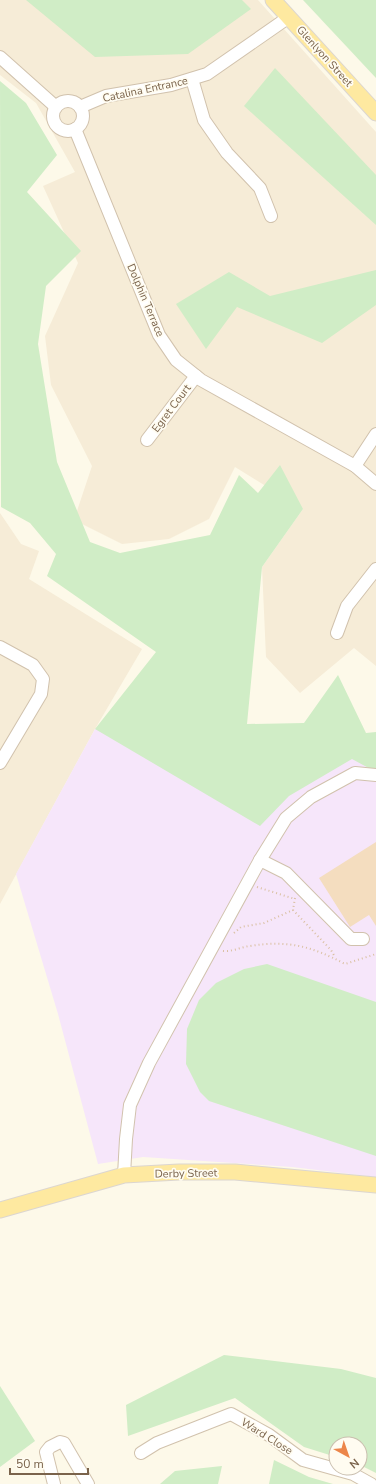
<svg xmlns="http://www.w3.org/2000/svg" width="376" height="1484" font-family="'Nunito Sans',sans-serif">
<rect width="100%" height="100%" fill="#fdf9e9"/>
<!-- residential -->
<g fill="#f6ecd7">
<path d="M 0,0 L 258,0 L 376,132 L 376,666 L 354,648 L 300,693 L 266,657 L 262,567 L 303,509 L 235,467 L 209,519 L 169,539 L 122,544 L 74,520 L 92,466 L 51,385 L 45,336 L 78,263 L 43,186 L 75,172 L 36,103 L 0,75 Z"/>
<path d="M 0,513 L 21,544 L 39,551 L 29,579 L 142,649 L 95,729 L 0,904 Z"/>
</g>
<!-- education -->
<path fill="#f6e6fa" d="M 95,729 L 363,750 L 376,757 L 376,1177 L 292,1167 L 143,1157 L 98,1164 L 58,1014 L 16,874 Z"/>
<!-- green -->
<g fill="#d0edc6">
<path d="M 26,0 L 242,0 L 251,9 L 188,54 L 95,57 Z"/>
<path d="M 303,0 L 376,0 L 376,78 Z"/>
<path d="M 275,68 L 376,175 L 376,225 L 244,106 Z"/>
<path d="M 0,81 L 26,103 L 57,155 L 27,192 L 81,251 L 46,286 L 38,344 L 57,462 L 90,542 L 120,553 L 210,535 L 239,475 L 258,493 L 280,465 L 303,509 L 262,567 L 247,724 L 304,723 L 338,675 L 366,733 L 376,732 L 376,772 L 352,759 L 289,796 L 260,826 L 95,729 L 156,652 L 47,576 L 56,554 L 30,523 L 1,507 Z"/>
<path d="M 376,270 L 376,305 L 322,343 L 237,307 L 206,349 L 176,304 L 229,272 L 270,296 Z"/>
<path d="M 267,964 L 376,1002 L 376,1156 L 209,1101 L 200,1092 L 186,1064 L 187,1029 L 199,1000 L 216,983 L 244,969 Z"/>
<path d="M 224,1355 L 341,1369 L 376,1378 L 376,1473 L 360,1465 L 360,1444 L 336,1444 L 336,1457 L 304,1447 L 235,1398 L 128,1436 L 126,1405 Z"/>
<path d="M 0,1386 L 35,1441 L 0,1467 Z"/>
<path d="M 274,1460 L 309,1477 L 333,1484 L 269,1484 Z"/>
<path d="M 222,1466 L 218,1484 L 160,1484 L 175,1471 Z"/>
</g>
<!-- building -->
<path fill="#f4ddbf" d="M 376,842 L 376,926 L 369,915 L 350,927 L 319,878 Z"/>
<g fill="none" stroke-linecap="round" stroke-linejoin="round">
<!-- minor casing -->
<g stroke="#d1c2ad" stroke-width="14">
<g id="minor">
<path d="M 0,57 L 56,107"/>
<path d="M 192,79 L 204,120 L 227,153 L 260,188 L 271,216"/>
<circle cx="68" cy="116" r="15"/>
<path d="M 80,107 L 106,96 L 171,85 L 207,74 L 289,17"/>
<path d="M 75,129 L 159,335 L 176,360 L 201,380 L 355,466 L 376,484"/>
<path d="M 147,440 L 196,376"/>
<path d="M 355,466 L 376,434"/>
<path d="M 337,633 L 347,606 L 376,569"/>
<path d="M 0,647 L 33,665 L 43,679 L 41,694 L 0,763"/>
<path d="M 260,860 L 286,818 L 311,797 L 355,773 L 376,775"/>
<path d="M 124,1175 L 126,1139 L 130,1105 L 149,1063 L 260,860 L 286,873 L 351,939 L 363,939"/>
<path d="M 141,1453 L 157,1443 L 231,1414 L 269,1435 L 303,1460 L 353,1474 L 371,1484"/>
<path d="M 54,1484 L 46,1452 L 50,1447 L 60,1442 L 64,1443 L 88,1484"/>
</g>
</g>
<!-- major casing -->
<g stroke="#dcd6d0" stroke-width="17">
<g id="major">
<path d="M 273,0 L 376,113"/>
<path d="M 0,1210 L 124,1175 L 179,1172 L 235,1172 L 376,1185"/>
</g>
</g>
<!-- path -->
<g stroke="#dac0a2" stroke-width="2" stroke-dasharray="1 3" stroke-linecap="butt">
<path d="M 257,887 L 295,899"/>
<path d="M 295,898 L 293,910 L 331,950 L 335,957"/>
<path d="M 234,933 L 241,927 L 264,923 L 293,910"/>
<path d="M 223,951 C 232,952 241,947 250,946 C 288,940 311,946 345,964 L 376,954"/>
</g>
<!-- minor -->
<use href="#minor" stroke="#fff" stroke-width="12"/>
<!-- major -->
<use href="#major" stroke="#fee9a0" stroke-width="15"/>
</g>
<g text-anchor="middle" stroke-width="3.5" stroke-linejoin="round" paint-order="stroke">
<!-- street labels -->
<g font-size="11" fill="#7a634b" stroke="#fffcf1">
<text transform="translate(325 56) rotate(48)" y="4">Glenlyon Street</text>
<text transform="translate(145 89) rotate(-12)" y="4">Catalina Entrance</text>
<text transform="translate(146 300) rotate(67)" y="4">Dolphin Terrace</text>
<text transform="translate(171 408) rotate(-53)" y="4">Egret Court</text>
<text transform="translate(186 1173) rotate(-1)" y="4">Derby Street</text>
<text transform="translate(267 1436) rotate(32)" y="4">Ward Close</text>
</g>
</g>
<!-- north arrow -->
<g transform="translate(348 1456) rotate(140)"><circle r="19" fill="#fffcf1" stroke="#cabfaf"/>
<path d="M0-3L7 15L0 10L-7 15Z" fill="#ec864a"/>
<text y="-6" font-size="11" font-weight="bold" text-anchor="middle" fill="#7a634b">N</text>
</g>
<!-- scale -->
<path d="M10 1468v6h78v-6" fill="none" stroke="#7a634b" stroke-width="2"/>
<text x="16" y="1468" font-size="12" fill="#7a634b" stroke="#fffcf1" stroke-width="3" paint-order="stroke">50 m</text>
</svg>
